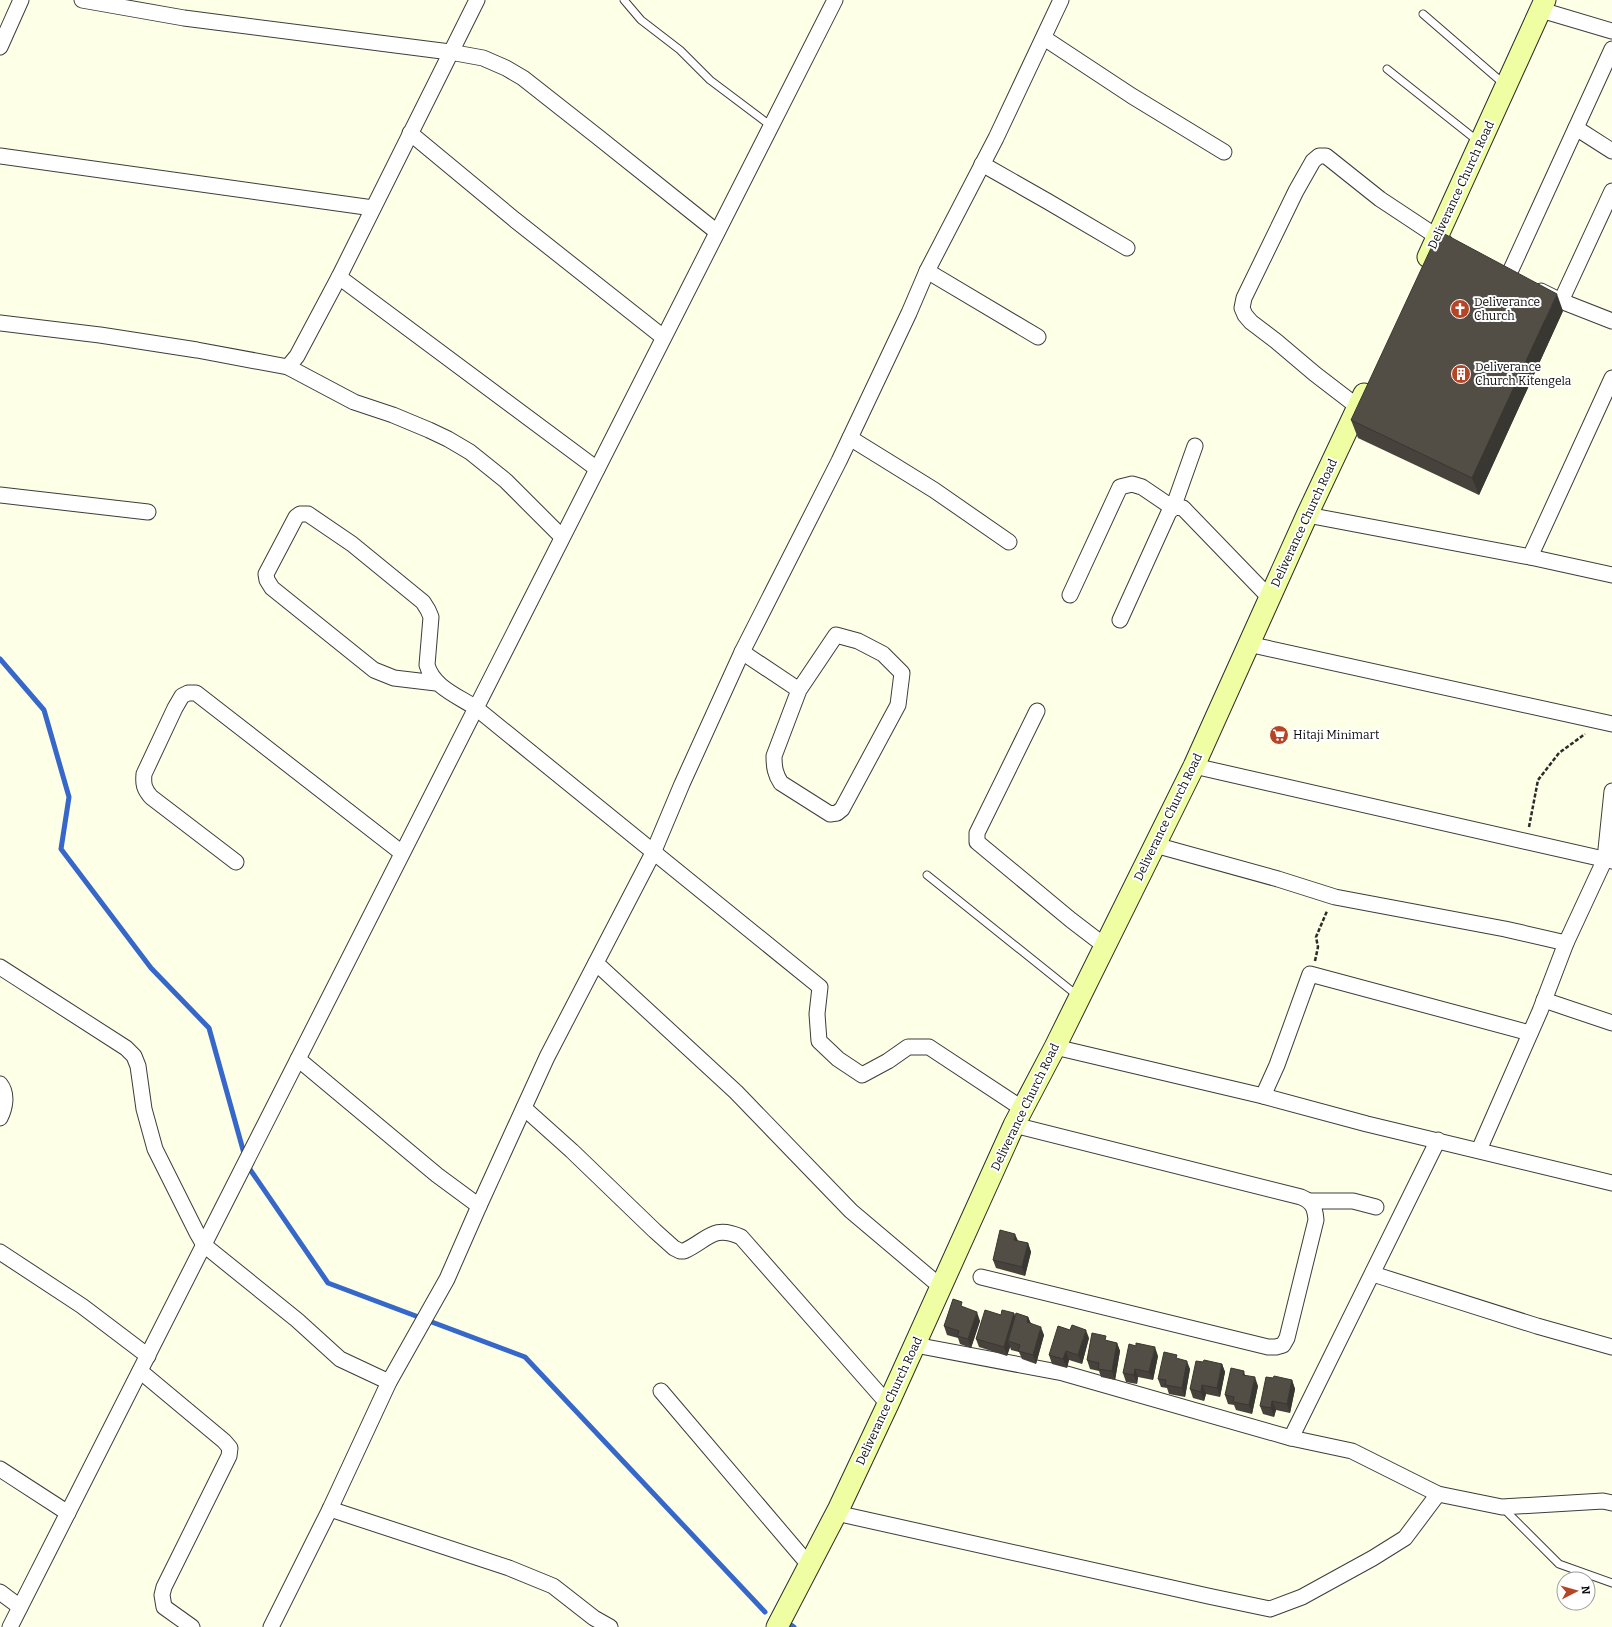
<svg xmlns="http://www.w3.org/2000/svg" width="1612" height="1627" font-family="Bitter,serif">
<rect width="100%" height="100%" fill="#fdffe6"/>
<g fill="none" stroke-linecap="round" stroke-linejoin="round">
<!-- stream -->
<g stroke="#3667c9" stroke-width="5">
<path d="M 0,659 L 44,710 L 69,797 L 61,849 L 151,968 L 209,1028 L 245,1157"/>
<path d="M 247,1165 L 328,1283 L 525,1357 L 765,1612"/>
<path d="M 791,1625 L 794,1627"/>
</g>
<!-- lane casing -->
<g stroke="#3d3d3d" stroke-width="9">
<g id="lane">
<path d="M 624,0 L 641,20 L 680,50 L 710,80 L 771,126"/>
<path d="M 1423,14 L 1504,84"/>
<path d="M 1387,69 L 1479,142"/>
<path d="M 927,875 L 1078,996"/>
<path d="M 1503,1508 L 1559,1564 L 1612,1583"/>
</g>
</g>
<!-- street casing -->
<g stroke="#3d3d3d" stroke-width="17">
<g id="street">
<path d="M 82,0 L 184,18 L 450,52 L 483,58 L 506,68 L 523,78 L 598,137 L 717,232"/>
<path d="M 1541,10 L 1612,31"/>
<path d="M 1044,38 L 1132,96 L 1224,152"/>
<path d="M 0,47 L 21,0"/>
<path d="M 1576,128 L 1612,151"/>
<path d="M 410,133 L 515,220 L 663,337"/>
<path d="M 0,156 L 373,208"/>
<path d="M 982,164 L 1047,201 L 1127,248"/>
<path d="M 927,271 L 1038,337"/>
<path d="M 1509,274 L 1612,49"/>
<path d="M 339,277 L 597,469"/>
<path d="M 1541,291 L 1561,301 L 1612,321"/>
<path d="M 1561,301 L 1612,191"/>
<path d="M 0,323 L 100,335 L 197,350 L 288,367 L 354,402 L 393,415 L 429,430 L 448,439 L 470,452 L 506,481 L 562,537"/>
<path d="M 288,367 L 297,356 L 339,277 L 477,0"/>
<path d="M 1358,407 L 1315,374 L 1276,341 L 1251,322 L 1245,315 L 1242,308 L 1244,298 L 1296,191 L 1313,161 L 1319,156 L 1326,156 L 1380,199 L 1445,242"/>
<path d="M 850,438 L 934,490 L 1009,542"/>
<path d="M 0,495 L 148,512"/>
<path d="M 1307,515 L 1530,557 L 1612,575"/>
<path d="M 1530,557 L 1612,378"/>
<path d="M 1070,595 L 1120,487 L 1132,484 L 1142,487 L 1173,508 L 1195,446"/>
<path d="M 1120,620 L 1169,512 C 1174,507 1176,507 1183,508 L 1270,598"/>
<path d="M 1248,644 L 1612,724"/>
<path d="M 742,652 L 799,690 L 836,635 L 858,641 L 883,654 L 902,673 L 898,705 L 842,809 L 837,813 L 830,814 L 781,783 C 775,774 774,767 774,756 L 799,690"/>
<path d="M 436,683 L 394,678 L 374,670 L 272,588 L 267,580 L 266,574 L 296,517 L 300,514 L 308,514 L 352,544 L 423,602 L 428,610 L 431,617 L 427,665 C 433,687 458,696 476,708 L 820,987 L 817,1014 L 819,1041 L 838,1059 L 862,1075 L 888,1061 L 908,1047 L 929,1047 L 1023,1109"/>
<path d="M 1037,711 L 977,833 L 977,842 L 1071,920 L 1105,946"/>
<path d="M 1194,766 L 1612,861"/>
<path d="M 1155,845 L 1278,879 L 1335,897 L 1505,929 L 1566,943"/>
<path d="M 236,862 L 151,797 C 144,789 143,784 144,774 L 175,708 L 182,696 L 188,693 L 196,693 L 402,853"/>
<path d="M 596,963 L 736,1092 L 851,1211 L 941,1287"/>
<path d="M 0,967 L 126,1048 L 134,1056 L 138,1066 L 144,1109 L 155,1149 L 197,1233 L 204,1245 L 297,1320 L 340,1359 L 389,1382"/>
<path d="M 1544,1000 L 1612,1023"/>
<path d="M 1055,1047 L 1263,1096 L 1367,1124 L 1612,1183"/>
<path d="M 298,1059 L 437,1175 L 479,1206"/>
<path d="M 0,1084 C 8,1094 5,1108 0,1118"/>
<path d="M 1263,1096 L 1277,1065 L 1310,974 L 1530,1033"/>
<path d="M 524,1108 L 572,1151 L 655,1231 L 674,1248 L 680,1251 L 684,1251 C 708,1240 713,1224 741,1237 L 888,1404"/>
<path d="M 1479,1150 L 1540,1011 L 1566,943 L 1605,859 L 1612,791"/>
<path d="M 1310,1201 L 1353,1201 L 1376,1207"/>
<path d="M 0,1252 L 82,1306 L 148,1356"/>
<path d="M 1373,1274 L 1537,1326 L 1612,1347"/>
<path d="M 981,1277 L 1268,1347 L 1276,1347 L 1283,1345 L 1287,1338 L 1316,1220 C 1315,1208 1313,1202 1301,1197 L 1014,1125"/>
<path d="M 915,1345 L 1063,1373 L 1291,1438 L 1352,1451 L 1438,1494 L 1502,1507 L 1603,1501 L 1612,1503"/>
<path d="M 140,1371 L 224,1441 L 230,1448 L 229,1456 L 164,1587 L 162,1595 L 164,1607 L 192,1627"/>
<path d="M 661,1391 L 809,1565"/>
<path d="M 1291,1438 L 1438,1140"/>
<path d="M 0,1469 L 68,1513"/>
<path d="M 330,1509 L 509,1568 L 553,1586 L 594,1618 L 610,1627"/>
<path d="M 836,1513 L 1208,1596 L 1270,1609 L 1302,1597 L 1373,1558 L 1405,1538 L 1438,1494"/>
<path d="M 0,1592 L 20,1607"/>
<path d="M 10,1627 L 835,0"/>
<path d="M 271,1627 L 330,1509 L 389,1382 L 447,1279 L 479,1206 L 547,1057 L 653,853 L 682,784 L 742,652 L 839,461 L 909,313 L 927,271 L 996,138 L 1061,0"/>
</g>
</g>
<!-- secondary casing -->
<g stroke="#2c2c2c" stroke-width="23">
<g id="secondary">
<path d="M 1428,257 L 1545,0"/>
<path d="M 777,1627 L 839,1508 L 888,1404 L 1014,1125 L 1055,1047 L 1194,766 L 1307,515 L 1364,394"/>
</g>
</g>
<!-- path -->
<g stroke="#2c2c2c" stroke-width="2.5" stroke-dasharray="4 2" stroke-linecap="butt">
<path d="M 1529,827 L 1538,780 L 1559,753 L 1585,734"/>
<path d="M 1315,961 L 1318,947 L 1316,937 L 1327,911"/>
</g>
<!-- lane -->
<use href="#lane" stroke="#fff" stroke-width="7"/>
<!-- street -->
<use href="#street" stroke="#fff" stroke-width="15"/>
<!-- secondary -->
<use href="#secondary" stroke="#effda3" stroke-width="21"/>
</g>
<!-- wall -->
<g fill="#47433c">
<path d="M 1563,311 L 1479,495 L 1358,438 L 1351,420 Z"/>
<path d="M 1018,1241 L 1028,1243 L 1031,1252 L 1025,1276 L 996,1268 L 993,1260 Z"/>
<path d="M 964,1307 L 980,1321 L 971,1348 L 960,1344 L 958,1338 L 947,1335 L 944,1326 Z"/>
<path d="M 1014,1313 L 1015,1316 L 1028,1317 L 1031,1324 L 1044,1335 L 1036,1364 L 1022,1359 L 1019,1352 L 1011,1350 L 1010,1347 L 1007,1356 L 979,1347 L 976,1339 L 1001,1315 Z"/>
<path d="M 1089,1338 L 1082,1364 L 1069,1360 L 1067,1368 L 1052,1364 L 1049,1355 Z"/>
<path d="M 1108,1341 L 1117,1343 L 1120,1351 L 1115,1380 L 1101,1377 L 1099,1371 L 1090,1369 L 1087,1360 Z"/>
<path d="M 1158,1356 L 1153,1380 L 1138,1377 L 1137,1384 L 1126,1382 L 1123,1373 Z"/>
<path d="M 1178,1359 L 1190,1369 L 1185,1397 L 1169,1394 L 1167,1388 L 1161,1387 L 1158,1379 Z"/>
<path d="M 1203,1362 L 1222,1364 L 1225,1372 L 1220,1397 L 1206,1394 L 1204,1401 L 1193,1398 L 1190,1389 Z"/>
<path d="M 1244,1371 L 1245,1375 L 1258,1386 L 1252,1414 L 1236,1410 L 1234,1405 L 1228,1404 L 1225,1395 Z"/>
<path d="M 1273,1378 L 1292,1380 L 1295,1389 L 1290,1413 L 1276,1410 L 1274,1417 L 1263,1414 L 1260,1406 Z"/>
</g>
<!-- shaded-wall -->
<g fill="#393731">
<path d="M 1557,294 L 1563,311 L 1479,495 L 1472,478 Z"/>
<path d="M 1015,1234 L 1019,1243 L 1014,1240 Z"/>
<path d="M 1028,1243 L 1031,1252 L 1025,1276 L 1022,1267 Z"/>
<path d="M 977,1312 L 980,1321 L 971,1348 L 968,1339 Z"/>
<path d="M 1014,1313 L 1017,1322 L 1008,1341 L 1010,1347 L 1007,1356 L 1004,1347 Z"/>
<path d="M 1028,1317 L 1032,1326 L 1027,1322 Z"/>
<path d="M 1041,1327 L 1044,1335 L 1036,1364 L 1033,1355 Z"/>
<path d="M 1086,1330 L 1089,1338 L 1082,1364 L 1078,1355 Z"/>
<path d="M 1117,1343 L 1120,1351 L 1115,1380 L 1112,1371 Z"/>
<path d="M 1155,1347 L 1158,1356 L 1153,1380 L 1149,1372 Z"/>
<path d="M 1066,1351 L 1069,1360 L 1067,1368 L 1063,1359 Z"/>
<path d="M 1187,1361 L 1190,1369 L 1185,1397 L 1182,1388 Z"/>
<path d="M 1222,1364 L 1225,1372 L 1220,1397 L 1217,1388 Z"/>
<path d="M 1135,1369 L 1138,1377 L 1137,1384 L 1134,1375 Z"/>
<path d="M 1255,1377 L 1258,1386 L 1252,1414 L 1249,1405 Z"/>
<path d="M 1292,1380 L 1295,1389 L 1290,1413 L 1287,1404 Z"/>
<path d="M 1202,1385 L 1206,1394 L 1204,1401 L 1201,1392 Z"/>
<path d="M 1272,1401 L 1276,1410 L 1274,1417 L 1271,1408 Z"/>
</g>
<!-- building -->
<g fill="#524e46" stroke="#393731">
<path d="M 1439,231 L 1557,294 L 1472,478 L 1351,420 Z"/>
<path d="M 1000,1230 L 1015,1234 L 1014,1240 L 1028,1243 L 1022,1267 L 993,1260 Z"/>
<path d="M 953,1299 L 962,1302 L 961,1306 L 977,1312 L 968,1339 L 957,1336 L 959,1331 L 944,1326 Z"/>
<path d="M 985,1310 L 1001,1315 L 1002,1310 L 1014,1313 L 1004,1347 L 976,1339 Z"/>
<path d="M 1016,1313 L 1028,1317 L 1027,1322 L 1041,1327 L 1033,1355 L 1018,1351 L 1020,1345 L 1008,1341 Z"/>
<path d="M 1072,1325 L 1086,1330 L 1078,1355 L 1066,1351 L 1063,1359 L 1049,1355 L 1058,1326 L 1070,1330 Z"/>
<path d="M 1092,1333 L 1106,1336 L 1105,1340 L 1117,1343 L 1112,1371 L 1098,1369 L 1099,1363 L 1087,1360 Z"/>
<path d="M 1136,1343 L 1155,1347 L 1149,1372 L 1135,1369 L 1134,1375 L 1123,1373 L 1129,1344 L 1136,1346 Z"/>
<path d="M 1164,1352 L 1177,1355 L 1176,1358 L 1187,1361 L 1182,1388 L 1165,1385 L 1166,1380 L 1158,1379 Z"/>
<path d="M 1204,1360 L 1222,1364 L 1217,1388 L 1202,1385 L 1201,1392 L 1190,1389 L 1196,1361 L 1203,1362 Z"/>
<path d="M 1231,1368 L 1244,1371 L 1243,1375 L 1255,1377 L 1249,1405 L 1233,1402 L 1234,1397 L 1225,1395 Z"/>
<path d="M 1274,1376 L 1292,1380 L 1287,1404 L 1272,1401 L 1271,1408 L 1260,1406 L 1266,1377 L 1273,1378 Z"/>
</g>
<!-- icons -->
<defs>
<g id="church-disc" transform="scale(1)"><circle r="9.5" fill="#b54526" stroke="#fff"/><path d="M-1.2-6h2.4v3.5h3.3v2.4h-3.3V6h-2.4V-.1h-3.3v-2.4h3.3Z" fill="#fff"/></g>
<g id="building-disc" transform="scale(1)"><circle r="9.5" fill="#b54526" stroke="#fff"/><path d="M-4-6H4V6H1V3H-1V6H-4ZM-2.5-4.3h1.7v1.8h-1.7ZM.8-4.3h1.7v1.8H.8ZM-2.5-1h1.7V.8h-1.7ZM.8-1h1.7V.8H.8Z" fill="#fff"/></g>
<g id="supermarket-disc" transform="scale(1)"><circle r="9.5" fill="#b54526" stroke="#fff"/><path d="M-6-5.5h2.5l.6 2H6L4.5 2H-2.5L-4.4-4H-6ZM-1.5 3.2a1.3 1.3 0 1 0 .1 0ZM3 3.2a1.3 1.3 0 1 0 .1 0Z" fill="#fff"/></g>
</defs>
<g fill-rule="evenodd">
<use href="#church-disc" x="1460" y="309"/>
<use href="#building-disc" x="1461" y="374"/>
<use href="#supermarket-disc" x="1279" y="735"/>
</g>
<g text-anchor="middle" stroke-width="4" stroke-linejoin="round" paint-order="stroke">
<!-- street labels -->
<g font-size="12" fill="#0a0a0a" stroke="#fff">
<text transform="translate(1461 185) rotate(-65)" y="4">Deliverance Church Road</text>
<text transform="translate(1304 523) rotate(-65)" y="4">Deliverance Church Road</text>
<text transform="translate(1168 817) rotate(-64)" y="4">Deliverance Church Road</text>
<text transform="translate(1025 1107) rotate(-64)" y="4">Deliverance Church Road</text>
<text transform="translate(889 1401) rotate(-65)" y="4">Deliverance Church Road</text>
</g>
<!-- poi labels -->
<g font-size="12" fill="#0a0a0a" stroke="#fff" text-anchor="start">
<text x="1474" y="306">Deliverance<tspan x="1474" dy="14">Church</tspan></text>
<text x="1475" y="371">Deliverance<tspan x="1475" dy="14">Church Kitengela</tspan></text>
<text x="1293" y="739">Hitaji Minimart</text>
</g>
</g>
<!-- north arrow -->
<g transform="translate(1576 1591) rotate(84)"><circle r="19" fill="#ffffff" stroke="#9d9d9d"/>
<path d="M0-3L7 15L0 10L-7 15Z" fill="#b54526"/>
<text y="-6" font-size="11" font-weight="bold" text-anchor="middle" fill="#0a0a0a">N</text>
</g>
</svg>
